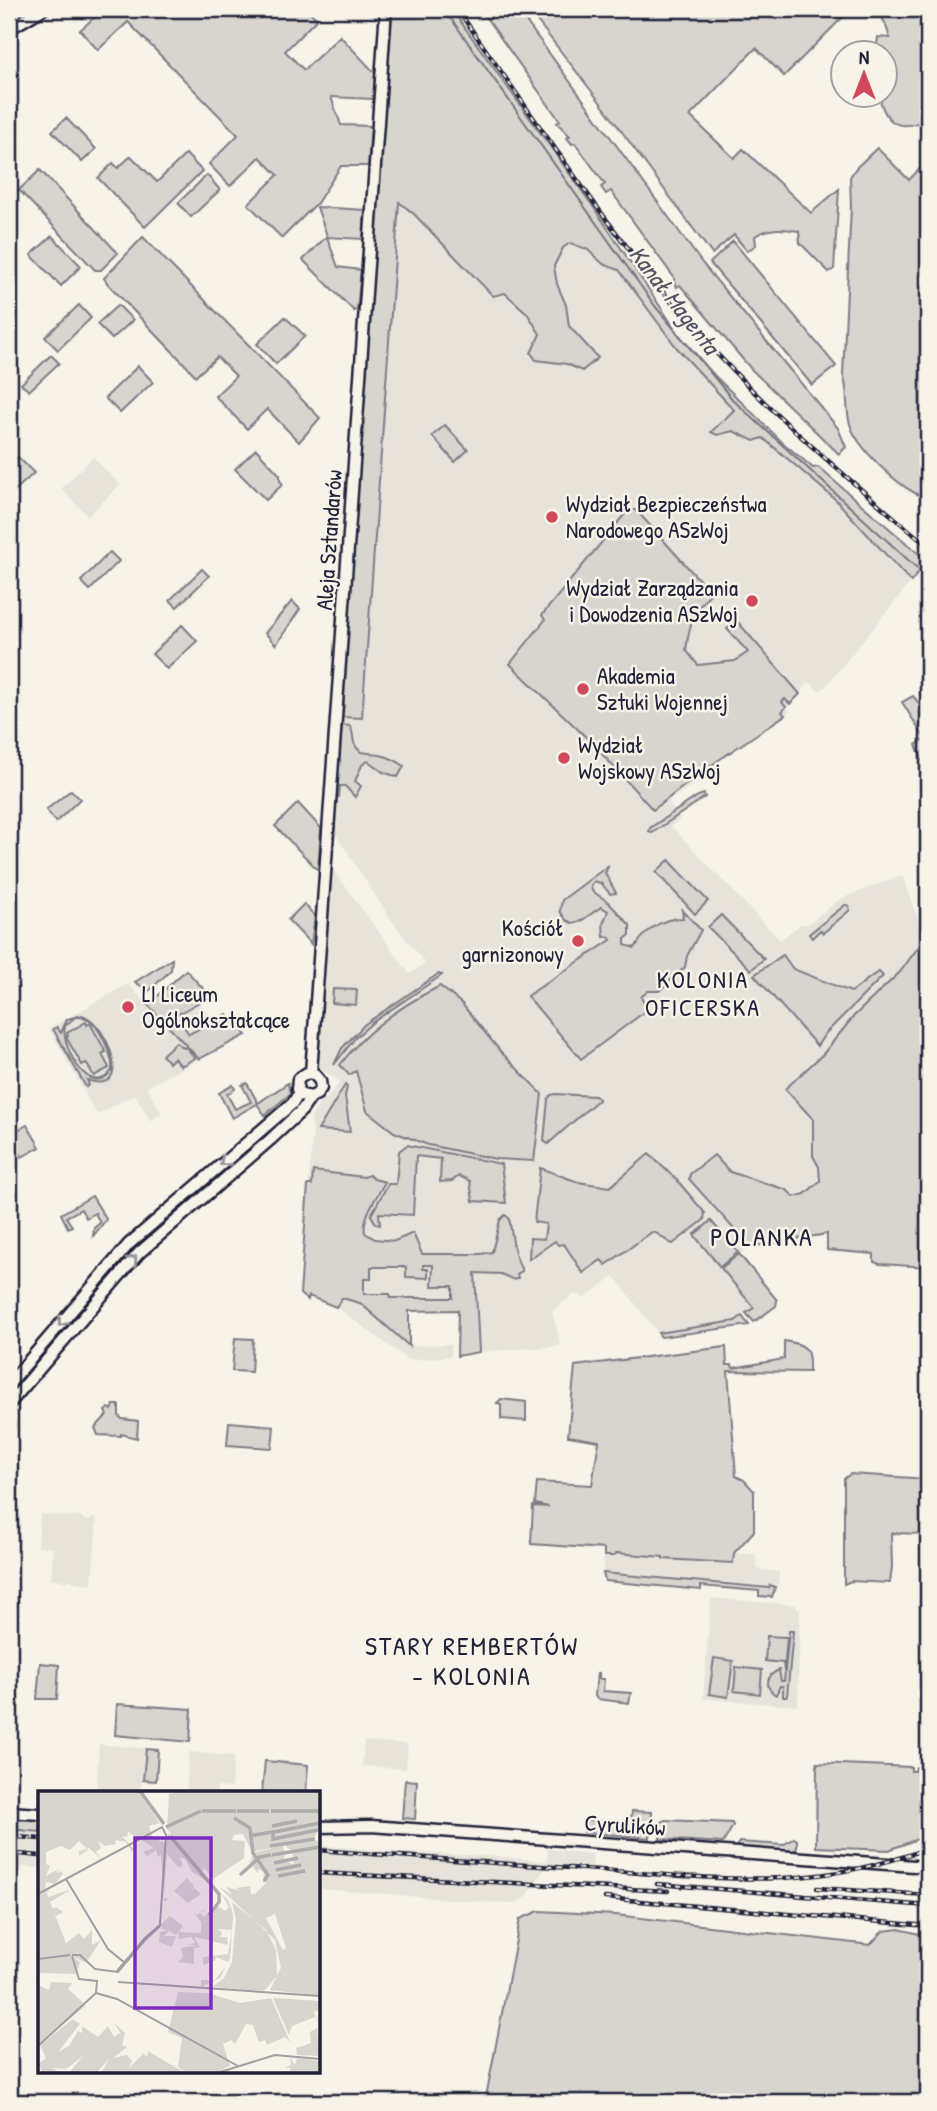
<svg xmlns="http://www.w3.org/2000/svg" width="937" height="2111" font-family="'Patrick Hand',sans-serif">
<rect width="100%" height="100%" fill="#f7f3e8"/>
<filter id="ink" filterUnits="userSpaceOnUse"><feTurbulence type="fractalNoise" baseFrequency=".0143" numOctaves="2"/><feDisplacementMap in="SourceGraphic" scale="14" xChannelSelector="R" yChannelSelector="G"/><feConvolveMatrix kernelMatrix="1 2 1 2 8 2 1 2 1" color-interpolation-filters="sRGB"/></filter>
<g filter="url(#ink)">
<!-- built -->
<g fill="#e7e3db">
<path d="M 452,31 L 635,293 L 677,348 L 748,426 L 836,500 L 911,582 L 825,687 L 819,691 L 809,682 L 787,708 L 790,711 L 785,715 L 710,766 L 714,770 L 670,800 L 669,803 L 680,820 L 671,826 L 780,940 L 801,924 L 808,924 L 840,899 L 902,875 L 925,939 L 907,962 L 844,1232 L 750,1247 L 740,1254 L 773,1294 L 735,1321 L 658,1333 L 614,1276 L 583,1299 L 580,1294 L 573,1295 L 552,1311 L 561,1346 L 479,1352 L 476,1308 L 410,1310 L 410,1346 L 451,1344 L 451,1356 L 412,1360 L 407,1359 L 336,1307 L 341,1298 L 300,1290 L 313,1130 L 311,1117 L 322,1098 L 326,1100 L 340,1082 L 317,1066 L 331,867 L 410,974 L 425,963 L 389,917 L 333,830 L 341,717 L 362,717 L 399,202 Z"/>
<path d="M 93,457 L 120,485 L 88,516 L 61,489 Z"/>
<path d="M 128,984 L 164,1022 L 199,1002 L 215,1021 L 181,1040 L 199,1059 L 147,1087 L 162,1114 L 150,1121 L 135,1094 L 97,1115 L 49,1028 Z"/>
<path d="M 40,1514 L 82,1517 L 84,1520 L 89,1521 L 92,1518 L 97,1518 L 92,1584 L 75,1582 L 69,1579 L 68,1582 L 53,1578 L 51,1580 L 53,1548 L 38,1547 Z"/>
<path d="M 617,1553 L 663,1559 L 733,1563 L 733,1553 L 755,1554 L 758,1569 L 779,1572 L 778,1586 L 770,1585 L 769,1588 L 603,1573 L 604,1556 L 614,1556 Z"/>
<path d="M 711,1598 L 795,1605 L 800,1610 L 798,1706 L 703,1699 Z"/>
<path d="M 364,1741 L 408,1744 L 406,1769 L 362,1766 Z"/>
<path d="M 99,1744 L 159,1750 L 157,1782 L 142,1781 L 141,1792 L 96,1792 Z"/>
<path d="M 189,1752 L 234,1756 L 231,1788 L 217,1787 L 217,1792 L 186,1792 Z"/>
<path d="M 9,1820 L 40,1823 L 40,1868 L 9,1866 Z"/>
<path d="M 318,1845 L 408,1853 L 495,1856 L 540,1861 L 547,1861 L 548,1849 L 593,1854 L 592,1866 L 547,1865 L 526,1897 L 513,1904 L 319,1889 Z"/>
<path d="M 9,1876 L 19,1876 L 15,1931 L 9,1931 Z"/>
</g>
<!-- green -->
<g fill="#d8d5cf" stroke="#7d7c85" stroke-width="2" fill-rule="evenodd">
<path d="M 104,9 L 307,9 L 317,19 L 285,51 L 304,70 L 340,36 L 375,73 L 373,99 L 331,97 L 341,125 L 371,126 L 368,166 L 341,166 L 317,203 L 282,238 L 248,204 L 278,175 L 260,157 L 230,186 L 209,164 L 238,135 L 128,22 L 98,50 L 80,30 Z"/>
<path d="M 392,9 L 442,9 L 458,18 L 592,205 L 680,336 L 714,375 L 782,442 L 813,468 L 818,467 L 927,561 L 911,582 L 836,500 L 763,438 L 754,441 L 733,431 L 717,435 L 711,432 L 734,410 L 677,348 L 619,270 L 603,264 L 587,249 L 570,243 L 563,248 L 554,266 L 557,284 L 566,305 L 569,326 L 598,358 L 582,371 L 567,364 L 536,360 L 531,353 L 540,334 L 527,313 L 505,293 L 493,296 L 414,214 L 399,202 L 362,718 L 341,717 Z"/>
<path d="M 480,9 L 517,9 L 702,263 L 838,428 L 846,447 L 839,454 L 751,369 L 680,285 L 677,287 L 673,281 L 675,279 L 611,191 L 606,194 L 601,187 L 605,184 L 575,143 L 572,144 L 567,138 L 570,136 L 557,123 L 560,121 Z"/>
<path d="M 528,9 L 851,9 L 784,76 L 756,48 L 690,116 L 734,158 L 743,149 L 811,213 L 839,189 L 834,269 L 829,272 L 800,243 L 799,231 C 783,228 770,227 755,236 L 756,245 L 747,251 L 734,235 L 712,254 L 600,102 Z"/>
<path d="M 876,9 L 928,9 L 928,118 C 901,133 885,125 879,95 L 884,94 L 884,52 L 876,52 L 878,37 L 890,38 L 885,23 Z"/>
<path d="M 66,118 L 96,149 L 82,162 L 52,131 Z"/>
<path d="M 877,148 L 909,180 L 928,160 L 928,484 L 919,495 C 897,485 857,448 850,424 C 845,408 849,391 843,375 L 851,206 L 850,177 L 856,168 Z"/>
<path d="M 186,154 L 202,171 L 145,227 L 98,178 L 113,163 L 118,168 L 131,156 L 157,182 Z"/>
<path d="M 40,170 L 118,253 L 101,270 L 95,270 L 19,190 Z"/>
<path d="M 207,175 L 220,190 L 191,217 L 178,203 Z"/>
<path d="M 317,207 L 365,210 L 363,239 L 327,237 L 338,267 L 361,270 L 357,310 L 354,311 L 303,260 L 327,236 Z"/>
<path d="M 52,236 L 81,266 L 61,286 L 31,255 Z"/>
<path d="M 143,237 L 320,418 L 299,442 L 267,409 L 247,429 L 215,396 L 236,376 L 217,357 L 196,376 L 108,284 L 104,278 Z"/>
<path d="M 733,241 L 836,366 L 812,385 L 710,263 Z"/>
<path d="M 79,305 L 91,318 L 58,350 L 45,337 Z"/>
<path d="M 118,305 L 133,320 L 112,339 L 97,324 Z"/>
<path d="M 285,317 L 305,336 L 276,364 L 257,344 Z"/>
<path d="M 51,355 L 59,363 L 29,391 L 21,384 Z"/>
<path d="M 138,366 L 153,382 L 120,413 L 105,398 Z"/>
<path d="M 445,425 L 468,450 L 455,462 L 432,436 Z"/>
<path d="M 256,449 L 280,475 L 280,481 L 283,484 L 266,500 L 235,469 Z"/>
<path d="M 18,457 L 34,473 L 9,496 L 9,467 Z"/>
<path d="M 628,510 L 636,510 L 711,593 C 694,609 689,626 686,650 L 698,665 L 735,661 L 748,652 L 727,629 L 737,621 L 800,694 L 790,704 L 785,699 L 782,702 L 786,707 L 782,712 L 785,715 L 710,766 L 653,810 L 591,742 L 510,664 L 545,620 L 542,615 Z"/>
<path d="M 110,552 L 119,561 L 90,590 L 81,581 Z"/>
<path d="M 202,569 L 209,576 L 177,607 L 170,600 Z"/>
<path d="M 292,601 L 300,609 L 276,645 L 265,633 Z"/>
<path d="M 182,625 L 197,641 L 167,669 L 152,654 Z"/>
<path d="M 913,696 L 928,714 L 928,774 L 916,745 L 925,739 L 902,702 Z"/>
<path d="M 341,725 L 350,726 C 356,736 349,742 361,752 C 378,754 391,756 404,766 L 398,777 L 383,772 L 368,761 L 362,765 L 355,781 L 361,786 L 355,797 L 345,786 L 340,786 L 339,797 L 336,797 Z"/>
<path d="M 71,790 L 80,799 L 56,822 L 46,810 Z"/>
<path d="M 704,794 L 705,797 L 652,833 L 649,831 L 650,828 L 698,796 Z"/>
<path d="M 298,803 L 321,828 L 318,870 L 275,826 Z"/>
<path d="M 669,860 L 708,901 L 695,914 L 656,872 Z"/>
<path d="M 609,865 L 605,873 L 616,893 L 610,894 L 602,884 L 595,881 L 591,885 L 592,891 L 607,901 L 630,925 L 630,935 L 625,939 L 625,945 L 635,948 C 645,930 662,918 683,918 L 682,910 L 701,930 L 687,956 L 685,967 L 659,991 L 648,991 L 641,997 L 647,1010 L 581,1059 L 527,996 L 611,940 L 609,937 L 604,937 L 603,924 L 608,911 L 601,907 L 581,921 L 572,923 L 566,920 L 560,911 L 562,900 Z"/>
<path d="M 304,904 L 315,916 L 311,944 L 288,920 Z"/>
<path d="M 845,905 L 848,905 L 850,910 L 823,933 L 820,930 L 812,938 L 809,934 Z"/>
<path d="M 721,915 L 764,959 L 751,970 L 708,927 Z"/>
<path d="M 928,934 L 928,1267 L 880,1264 L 874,1262 L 874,1254 L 827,1250 L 827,1234 L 750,1247 L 689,1179 L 690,1174 L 714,1155 L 730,1172 L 787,1190 L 794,1197 L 805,1194 L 820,1181 L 819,1167 L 813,1156 L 813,1119 L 785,1089 L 823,1054 L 854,1016 L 900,972 Z"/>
<path d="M 783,955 L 793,969 L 851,992 C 861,986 868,977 879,972 L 883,976 L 825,1034 L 817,1046 L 754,975 Z"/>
<path d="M 172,959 L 171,970 L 149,991 L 135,982 Z"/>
<path d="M 186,970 L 210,996 L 176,1015 L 189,1034 L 227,1014 L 246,1035 L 199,1059 L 148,1005 Z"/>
<path d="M 438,974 L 442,975 L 373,1022 L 356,1037 L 334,1065 L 342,1048 L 365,1024 Z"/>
<path d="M 440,986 L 462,1004 L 500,1051 L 542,1094 L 534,1161 L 496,1159 L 428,1145 L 394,1132 L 367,1111 L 356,1071 L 349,1075 L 340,1065 C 365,1031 402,1005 440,986 Z"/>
<path d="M 333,989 L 357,990 L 356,1005 L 332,1003 Z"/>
<path d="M 82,1015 C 108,1023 135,1097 87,1080 L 89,1085 L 86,1087 L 53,1029 L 57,1027 L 61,1033 L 67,1019 ZM 75,1017 C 81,1017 87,1017 92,1022 C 101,1031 114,1058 112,1070 C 90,1102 60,1045 65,1026 Z"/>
<path d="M 86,1022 L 87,1025 L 90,1023 L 106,1052 L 102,1054 L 109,1068 L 94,1076 L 86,1063 L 82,1065 L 66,1037 L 68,1036 L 67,1033 Z"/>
<path d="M 176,1042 L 184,1048 L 186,1047 L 195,1058 L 181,1066 L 174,1058 L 169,1063 L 162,1055 Z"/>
<path d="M 247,1083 L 258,1103 L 288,1083 L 290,1094 L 265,1115 L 257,1104 L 232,1118 L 219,1093 L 233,1085 L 235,1089 L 227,1094 L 235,1109 L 251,1102 L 242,1085 Z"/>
<path d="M 345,1085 L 347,1087 L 345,1096 L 350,1132 L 318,1130 Z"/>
<path d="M 556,1094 L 595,1096 L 599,1099 L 548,1144 L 544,1141 L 548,1099 L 551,1095 Z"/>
<path d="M 27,1125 L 40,1147 L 22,1157 L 9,1135 Z"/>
<path d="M 407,1145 L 501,1164 L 506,1203 L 473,1201 L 470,1181 L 459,1176 L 452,1181 L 440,1182 L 441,1159 L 416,1156 L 413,1215 L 379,1213 L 380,1225 L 376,1224 L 371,1215 L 388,1184 L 396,1184 L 399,1151 Z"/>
<path d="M 649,1154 L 676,1179 L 705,1213 L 704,1220 L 673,1244 C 664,1241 660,1233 652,1232 L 606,1265 L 601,1260 L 583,1273 L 564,1244 L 558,1245 L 555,1241 L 529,1259 L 530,1238 L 544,1239 L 546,1224 L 534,1222 L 540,1168 L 578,1182 L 610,1187 Z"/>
<path d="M 313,1171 L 364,1177 L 369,1175 L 374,1179 L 385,1182 C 377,1197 362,1216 365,1233 L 375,1239 L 395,1241 L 413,1233 L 422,1254 L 480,1254 L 492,1252 L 500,1220 L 505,1215 L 509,1218 L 515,1254 L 522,1271 L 517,1274 L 518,1278 L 514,1280 L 501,1274 L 475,1273 L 479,1352 L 457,1356 L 458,1310 L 409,1311 L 409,1346 L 360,1303 L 342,1298 L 336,1307 L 309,1296 L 308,1300 L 300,1294 L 308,1185 L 312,1185 ZM 423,1265 L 433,1265 L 432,1286 L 453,1286 L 453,1298 L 391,1298 L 390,1294 L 364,1294 L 364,1279 L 371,1279 L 371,1267 L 406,1267 L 406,1277 L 428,1278 L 428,1269 L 423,1269 Z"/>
<path d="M 92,1196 L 106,1219 L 105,1221 L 93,1236 L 94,1228 L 100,1223 L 95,1213 L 86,1218 L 81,1209 L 66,1217 L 72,1226 L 68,1228 L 61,1214 Z"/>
<path d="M 711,1221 L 738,1252 L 720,1267 L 694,1235 Z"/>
<path d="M 739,1254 L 777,1300 L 776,1306 L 754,1322 L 746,1313 L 754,1308 L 721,1268 Z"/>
<path d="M 89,1295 L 94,1299 L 14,1394 L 9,1389 Z"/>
<path d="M 742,1316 L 749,1325 L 661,1337 L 658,1333 L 735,1321 Z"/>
<path d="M 235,1338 L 253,1339 L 251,1372 L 232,1371 Z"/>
<path d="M 784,1341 C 807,1345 810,1347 809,1372 L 728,1371 L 736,1476 L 744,1480 L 754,1491 L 754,1531 L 734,1553 L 733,1563 L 663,1559 L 663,1557 L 617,1553 L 614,1556 L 604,1556 L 604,1549 L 531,1544 L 533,1506 L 549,1507 L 535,1504 L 537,1482 L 592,1485 L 599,1441 L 568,1436 L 575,1366 L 726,1347 L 727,1365 L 732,1365 L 733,1368 L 784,1359 Z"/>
<path d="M 501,1399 L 526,1402 L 526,1421 L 501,1419 L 501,1404 L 497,1403 Z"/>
<path d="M 114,1405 L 119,1405 L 119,1416 L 122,1419 L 138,1421 L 137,1438 L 121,1434 L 121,1436 L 98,1435 L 95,1428 L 107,1415 L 105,1411 L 109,1408 L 112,1410 Z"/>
<path d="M 229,1422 L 274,1426 L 272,1448 L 227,1445 Z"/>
<path d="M 850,1474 L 928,1479 L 928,1534 L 891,1533 L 892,1566 L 890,1583 L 851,1581 L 844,1584 L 844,1479 Z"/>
<path d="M 603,1573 L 769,1588 L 770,1585 L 775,1587 L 772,1597 L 759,1596 L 759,1591 L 701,1586 L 701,1590 L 605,1581 Z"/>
<path d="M 789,1631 L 793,1631 L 787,1697 L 783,1697 L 783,1686 L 780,1686 L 776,1695 C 764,1688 766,1675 779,1670 L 781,1681 L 784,1681 Z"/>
<path d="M 767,1636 L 787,1637 L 784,1672 L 783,1663 L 765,1661 Z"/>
<path d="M 714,1658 L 733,1661 L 728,1697 L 709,1694 Z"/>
<path d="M 40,1663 L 59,1665 L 57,1699 L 37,1699 Z"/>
<path d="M 736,1667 L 762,1670 L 760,1694 L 734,1691 Z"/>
<path d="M 597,1673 L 599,1673 L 599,1679 L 604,1679 L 603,1691 L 631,1693 L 629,1703 L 597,1699 L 595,1696 Z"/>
<path d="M 117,1704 L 192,1709 L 190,1742 L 115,1735 Z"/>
<path d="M 146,1749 L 158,1750 L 156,1781 L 143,1780 Z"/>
<path d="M 265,1761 L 308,1765 L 306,1792 L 262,1792 Z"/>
<path d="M 817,1763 L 911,1767 L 911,1771 L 915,1771 L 916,1767 L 928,1767 L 928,1835 L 889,1850 L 816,1847 Z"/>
<path d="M 405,1780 L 417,1781 L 415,1819 L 402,1818 Z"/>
<path d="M 632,1811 L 652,1812 L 650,1838 L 584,1832 L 586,1820 L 631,1823 Z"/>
<path d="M 9,1815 L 16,1815 L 17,1818 L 39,1820 L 40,1817 L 40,1832 L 9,1829 Z"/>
<path d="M 665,1820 L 732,1823 L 733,1826 L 723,1843 L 660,1839 L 661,1822 Z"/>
<path d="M 794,1838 L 797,1840 L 797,1848 L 792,1852 L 736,1847 L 739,1842 L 783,1845 Z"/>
<path d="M 539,1911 L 616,1915 L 870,1945 L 883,1931 L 899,1929 L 928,1936 L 928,2102 L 485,2102 L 520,1919 Z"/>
</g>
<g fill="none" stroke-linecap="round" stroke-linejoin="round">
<!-- stream -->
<g stroke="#76747f" stroke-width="2">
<path d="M 434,9 L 452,20 L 655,306 L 733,400 L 928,578"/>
<path d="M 921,958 L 928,949"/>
</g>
<!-- secondary casing -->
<g stroke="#22223b" stroke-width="15">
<g id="secondary">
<path d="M 9,29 L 43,9"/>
<path d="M 311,1073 L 386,9"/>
<path d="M 9,1384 L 129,1244 L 293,1103 L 299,1093"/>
<path d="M 9,1404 L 139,1253 L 271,1139 L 302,1110 L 311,1097 L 317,1094 L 321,1088 L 320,1081 L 314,1074 L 307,1073 L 298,1079 L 297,1089 L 301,1095 L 311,1097"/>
<path d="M 9,1812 L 40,1814"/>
<path d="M 318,1827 L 371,1826 L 928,1867"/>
</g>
</g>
<!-- secondary -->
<use href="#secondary" stroke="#f7f3e8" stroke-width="10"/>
<!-- rail casing -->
<g stroke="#22223b" stroke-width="4.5">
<g id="rail">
<path d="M 457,9 C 535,118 609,233 698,333 C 768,412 848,479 928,546"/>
<path d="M 9,1836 L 40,1839"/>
<path d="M 318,1850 C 412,1857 505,1864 599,1870 C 718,1878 813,1892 928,1848"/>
<path d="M 9,1853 L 40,1856"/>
<path d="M 318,1873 L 668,1891"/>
<path d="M 657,1884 L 928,1906"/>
<path d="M 817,1888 L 928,1895"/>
<path d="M 605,1898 L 928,1926"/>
</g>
</g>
<!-- rail -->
<use href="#rail" stroke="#f7f3e8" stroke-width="2" stroke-dasharray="5" stroke-linecap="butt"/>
</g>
<!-- one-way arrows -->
<defs><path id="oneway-chevron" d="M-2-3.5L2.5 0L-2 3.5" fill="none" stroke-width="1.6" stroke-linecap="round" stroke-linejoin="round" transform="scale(1.75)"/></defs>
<g stroke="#97959a">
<use href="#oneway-chevron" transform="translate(224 1162) rotate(139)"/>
<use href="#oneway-chevron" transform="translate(133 1260) rotate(-48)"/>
<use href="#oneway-chevron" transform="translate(62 1322) rotate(130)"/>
</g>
</g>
<!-- markers -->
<g fill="#d1495b" stroke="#f7f3e8" stroke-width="2.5">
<circle cx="552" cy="517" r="7"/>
<circle cx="752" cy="601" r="7"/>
<circle cx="583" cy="689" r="7"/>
<circle cx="564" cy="758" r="7"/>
<circle cx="578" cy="941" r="7"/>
<circle cx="128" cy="1007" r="7"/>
</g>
<g text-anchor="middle" stroke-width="5" stroke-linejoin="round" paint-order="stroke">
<!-- poi labels -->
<g font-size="23" fill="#22223b" stroke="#f7f3e8" text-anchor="start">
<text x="566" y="512">Wydział Bezpieczeństwa<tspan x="566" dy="26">Narodowego ASzWoj</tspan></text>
<text x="738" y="596" text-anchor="end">Wydział Zarządzania<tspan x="738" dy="26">i Dowodzenia ASzWoj</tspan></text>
<text x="597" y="684">Akademia<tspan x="597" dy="26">Sztuki Wojennej</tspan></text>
<text x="578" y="753">Wydział<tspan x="578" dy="26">Wojskowy ASzWoj</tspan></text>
<text x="564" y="936" text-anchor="end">Kościół<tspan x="564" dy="26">garnizonowy</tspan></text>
<text x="142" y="1002">LI Liceum<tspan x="142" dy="26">Ogólnokształcące</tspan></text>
</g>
<!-- street labels -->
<g font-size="23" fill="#22223b" stroke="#f7f3e8">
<text transform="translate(329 540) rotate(-86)" y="8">Aleja Sztandarów</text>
<text transform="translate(625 1825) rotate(4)" y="8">Cyrulików</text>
</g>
<!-- water labels -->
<g font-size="24" font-style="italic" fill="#535263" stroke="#f7f3e8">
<text transform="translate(674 300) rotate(52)" y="8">Kanał Magenta</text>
</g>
<!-- neighbourhood labels -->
<g font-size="24" letter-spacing="2" fill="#22223b" stroke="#f7f3e8">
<text x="703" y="988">KOLONIA<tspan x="703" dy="28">OFICERSKA</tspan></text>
</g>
<!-- quarter labels -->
<g font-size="26" letter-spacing="2" fill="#22223b" stroke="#f7f3e8">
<text x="762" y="1246">POLANKA</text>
<text x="472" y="1655">STARY REMBERTÓW<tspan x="472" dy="30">- KOLONIA</tspan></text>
</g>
</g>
<!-- overview -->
<g transform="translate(38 1791)">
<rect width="282" height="282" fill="#f7f3e8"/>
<path d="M 0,0 L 100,0 L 122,32 L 111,35 L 114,45 L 128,53 L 130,42 L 172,92 L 154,81 L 147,68 L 142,66 L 145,75 L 140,76 L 129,63 L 126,107 L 130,108 L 126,111 L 123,64 L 120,66 L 118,59 L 109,65 L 105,61 L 116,57 L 90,41 L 89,46 L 84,45 L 97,59 L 94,61 L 88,51 L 77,49 L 78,53 L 67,55 L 60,50 L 63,57 L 58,61 L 63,68 L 50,56 L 49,60 L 41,65 L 41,60 L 49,58 L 41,50 L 32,59 L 23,55 L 8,61 L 8,73 L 12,75 L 8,85 L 22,77 L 17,82 L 23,80 L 25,83 L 17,93 L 8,91 L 7,98 L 14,101 L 9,100 L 10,106 L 34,98 L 12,111 L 15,118 L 18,116 L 25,121 L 18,125 L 15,119 L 28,152 L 41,142 L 46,148 L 54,139 L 54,154 L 63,149 L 48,172 L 34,165 L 42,171 L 38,183 L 0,182 ZM 145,0 L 282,0 L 282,37 L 275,48 L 214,61 L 205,43 L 196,44 L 194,49 L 207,50 L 206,67 L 175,88 L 178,91 L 165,76 L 165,83 L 158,76 L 129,38 L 131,3 ZM 274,49 L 282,51 L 282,205 L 232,199 L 243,177 L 237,149 L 180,95 L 194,104 L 188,96 L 203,100 L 198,97 L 212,95 L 213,103 L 217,103 L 229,91 L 225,92 L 226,82 L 221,78 L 219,82 L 212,71 L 216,62 L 245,54 L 247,70 L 256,74 L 254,60 L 246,54 ZM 237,123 L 248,157 L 245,159 L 228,127 ZM 149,87 L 156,95 L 153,100 L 156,97 L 163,103 L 150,112 L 136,100 ZM 183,102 L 190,109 L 194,119 L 195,126 L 192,167 L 182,187 L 163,196 L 163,189 L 177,189 L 188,175 L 190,171 L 178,166 L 177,170 L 165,174 L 165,166 L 190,163 L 194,139 L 179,138 L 184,141 L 182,146 L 189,146 L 190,154 L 156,146 L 162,156 L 156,157 L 156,173 L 140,171 L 145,166 L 143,157 L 161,154 L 150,154 L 158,152 L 153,146 L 140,148 L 141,141 L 163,142 L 163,131 L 155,120 L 159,124 L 165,119 L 169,118 L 162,122 L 166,126 L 178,114 L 187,120 L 191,116 ZM 194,111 L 228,139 L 238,159 L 239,185 L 226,200 L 174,196 L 186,187 L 194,171 L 198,128 ZM 132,125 L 145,135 L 138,144 L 131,140 L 126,145 L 138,145 L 134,156 L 121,151 L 122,141 L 130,139 L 123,138 L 124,132 ZM 13,191 L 34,192 L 30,198 L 48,214 L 0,255 L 0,194 L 11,199 ZM 140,201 L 170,202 L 202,212 L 233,207 L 252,251 L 247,246 L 229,254 L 227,249 L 221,251 L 215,234 L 208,233 L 197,253 L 193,249 L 185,253 L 192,275 L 177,282 L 149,282 L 140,276 L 144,247 L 130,241 ZM 235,207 L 282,210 L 282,225 L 280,219 L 276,221 L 280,231 L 277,226 L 254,235 L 251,244 ZM 35,228 L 42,233 L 20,261 L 31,255 L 40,240 L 44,242 L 44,235 L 60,246 L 70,235 L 76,246 L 82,242 L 85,246 L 76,232 L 87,242 L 84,254 L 89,256 L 75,267 L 89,264 L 94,270 L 91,277 L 105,263 L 103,260 L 109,266 L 110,260 L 147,282 L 63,282 L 72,267 L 58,282 L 31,282 L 45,265 L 28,278 L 14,277 L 23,282 L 5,282 L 0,273 L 8,267 L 2,254 ZM 279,237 L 282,265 L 259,264 L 258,257 L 273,252 L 272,241 ZM 252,266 L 257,274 L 259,267 L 282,270 L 282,282 L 250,282 L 253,277 L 247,277 L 253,274 Z" fill="#d8d5cf" fill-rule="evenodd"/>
<path fill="none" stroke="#aeabad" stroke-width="3.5" d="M 102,0 L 126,33M 164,20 L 198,20M 199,20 L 231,20M 233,20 L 282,20M 196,27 L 212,37 L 215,62 L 230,84 L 226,90M 234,35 L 259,30M 128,36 L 163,20M 235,39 L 235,48 L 280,39M 236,41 L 282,32M 132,45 L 181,103 L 181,111 L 171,124M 211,45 L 234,41M 232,55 L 277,48M 234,64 L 282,56M 236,72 L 260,67M 238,79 L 263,74M 202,84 L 222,66 L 233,64M 240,85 L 267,80"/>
<path fill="none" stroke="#a29fa3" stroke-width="2" d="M 28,88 L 124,36 L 128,44 L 122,133M 28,88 L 70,158 L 87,172M 0,103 L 28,88M 0,115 L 0,139M 34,164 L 42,164 L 57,178 L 80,181 L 108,148 L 121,136 L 123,133 L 107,147 L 79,180M 0,168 L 32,164M 80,191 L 282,205M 58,202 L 79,208 L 200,275M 0,255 L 58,202 L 59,190 L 41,188 L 34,165M 179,282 L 237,264 L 282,268"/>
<path fill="#7b2cbf" fill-opacity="0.15" stroke="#7b2cbf" stroke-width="3.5" d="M 97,47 L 173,47 L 173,217 L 97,217 Z"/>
<rect width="282" height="282" fill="none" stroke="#22223b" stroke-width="3.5"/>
</g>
<!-- margin -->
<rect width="937" height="2111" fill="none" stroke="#f7f3e8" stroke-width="35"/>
<rect x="18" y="18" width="902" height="2076" fill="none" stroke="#22223b" stroke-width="2.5" filter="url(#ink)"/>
<!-- north arrow -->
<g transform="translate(864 74)"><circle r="33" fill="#f7f3e8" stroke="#a29fa3" stroke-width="2"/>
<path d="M0-5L12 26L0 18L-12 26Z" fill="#d1495b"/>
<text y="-10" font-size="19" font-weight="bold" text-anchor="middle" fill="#22223b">N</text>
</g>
</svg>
